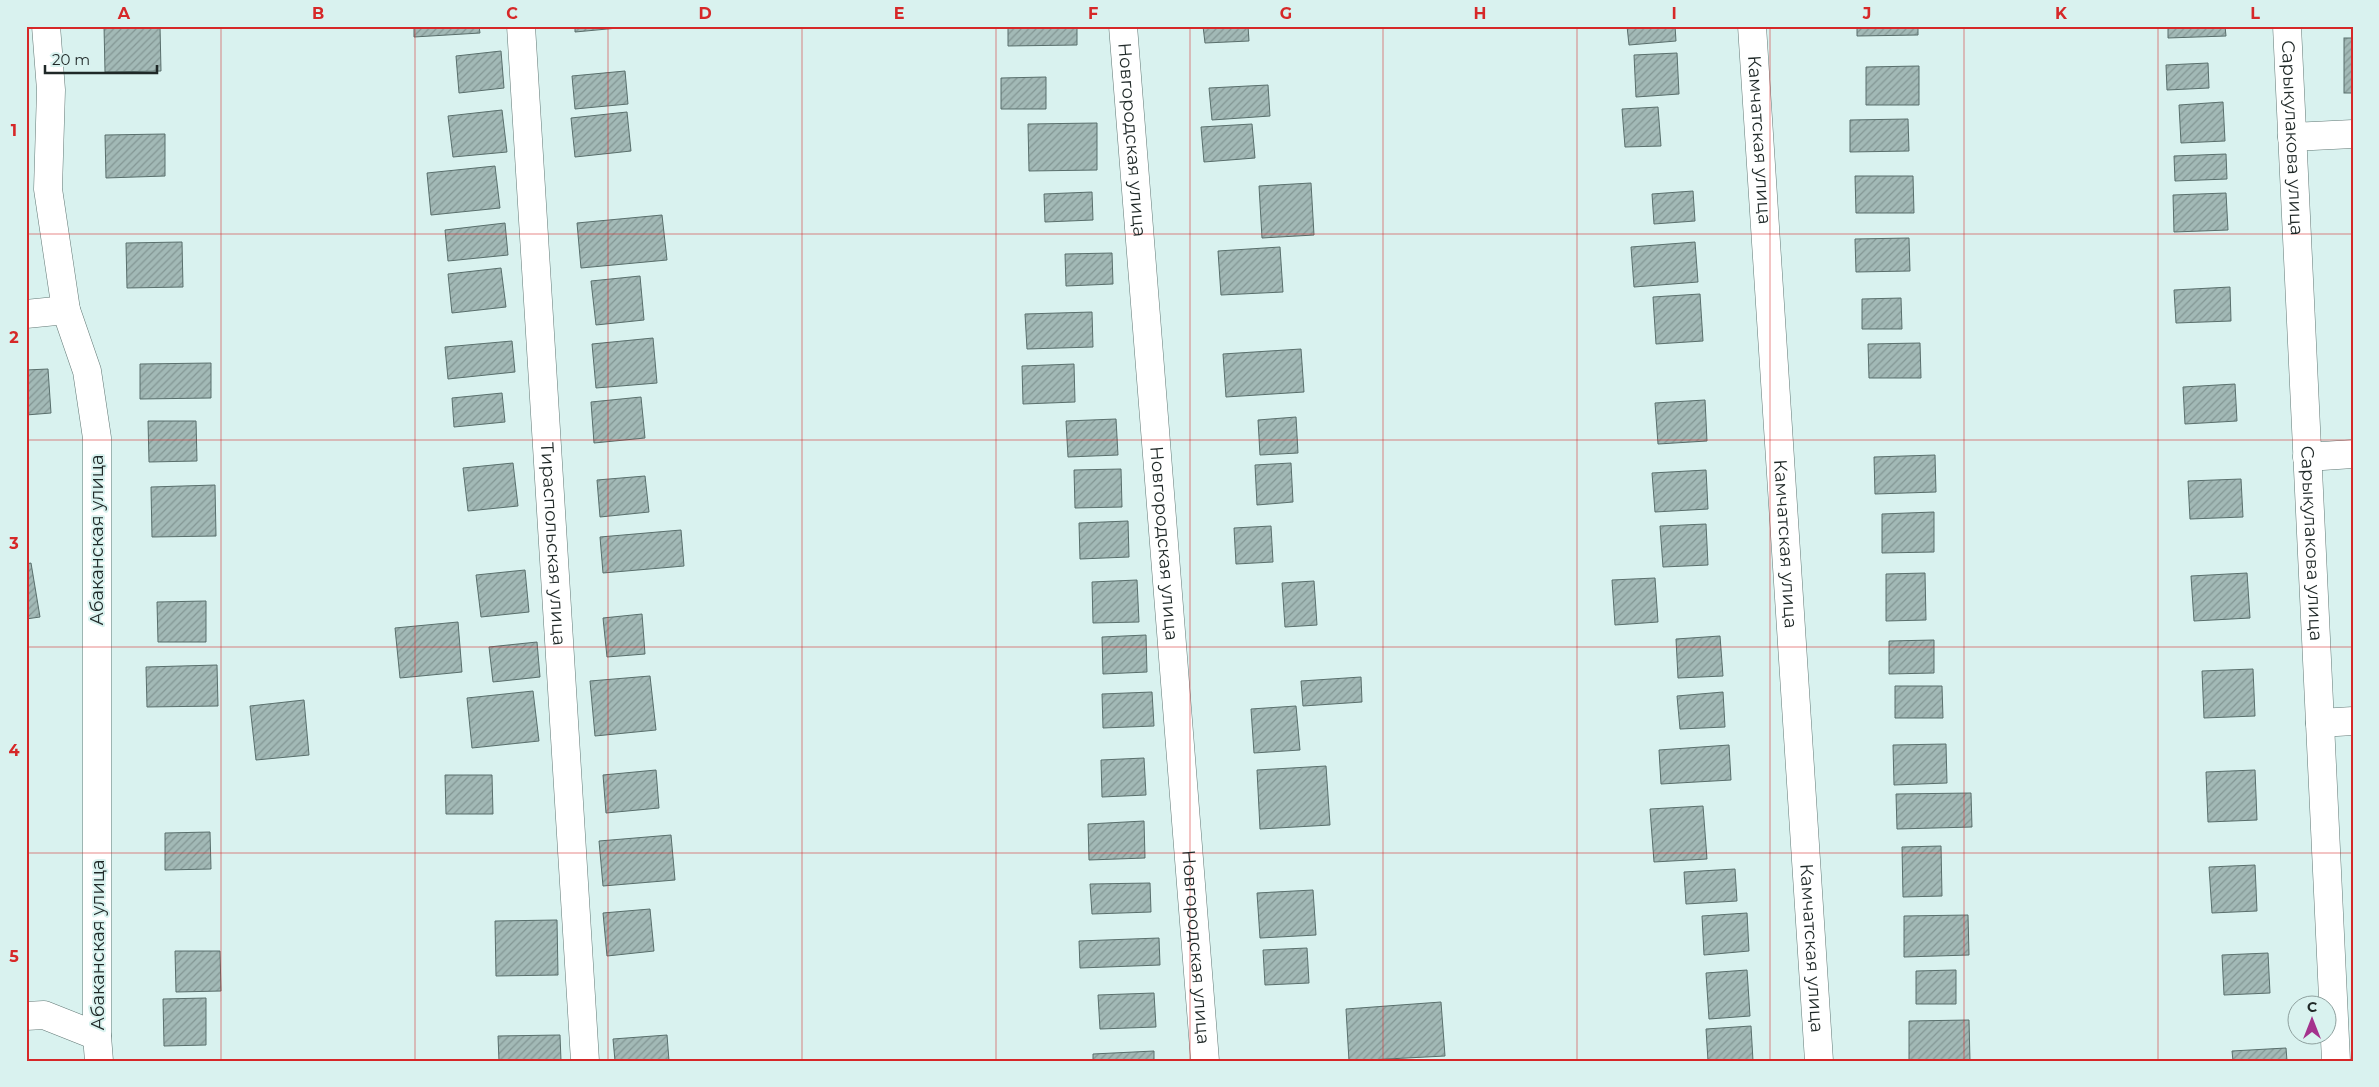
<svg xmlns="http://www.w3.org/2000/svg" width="2379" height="1087" font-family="Montserrat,sans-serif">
<defs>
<pattern id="building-hatch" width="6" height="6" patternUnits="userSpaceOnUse" patternTransform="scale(1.25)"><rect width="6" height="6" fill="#a2b9b6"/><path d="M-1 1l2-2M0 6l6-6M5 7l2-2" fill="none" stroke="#839694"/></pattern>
</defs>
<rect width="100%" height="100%" fill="#d9f2ef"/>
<!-- building -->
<g fill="url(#building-hatch)" stroke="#596f6c">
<path d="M 104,26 L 160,26 L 161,71 L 105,72 Z"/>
<path d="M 414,26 L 479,26 L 480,33 L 414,37 Z"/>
<path d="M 575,26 L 618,26 L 618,28 L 575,32 Z"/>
<path d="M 1008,26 L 1077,26 L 1077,45 L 1008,46 Z"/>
<path d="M 1203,26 L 1248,26 L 1249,41 L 1205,43 Z"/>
<path d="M 1627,26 L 1675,26 L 1676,41 L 1629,45 Z"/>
<path d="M 1857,26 L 1918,26 L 1918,35 L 1857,36 Z"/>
<path d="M 2168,26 L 2225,26 L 2226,36 L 2168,38 Z"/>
<rect x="2344" y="38" width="9" height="55"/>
<path d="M 501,51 L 504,88 L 459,93 L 456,56 Z"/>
<path d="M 1677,53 L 1679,94 L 1636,97 L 1634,55 Z"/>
<path d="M 2208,63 L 2209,88 L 2167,90 L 2166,65 Z"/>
<path d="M 1919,66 L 1919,105 L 1866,105 L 1866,67 Z"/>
<path d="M 625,71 L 628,104 L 575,109 L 572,76 Z"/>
<path d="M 1046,77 L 1046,109 L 1001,109 L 1001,78 Z"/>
<path d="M 1268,85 L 1270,116 L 1212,120 L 1209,88 Z"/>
<path d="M 2223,102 L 2225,141 L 2181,143 L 2179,105 Z"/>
<path d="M 1658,107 L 1661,146 L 1625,147 L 1622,109 Z"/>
<path d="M 502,110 L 507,152 L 453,157 L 448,116 Z"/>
<path d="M 627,112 L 631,151 L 575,157 L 571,118 Z"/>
<path d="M 1908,119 L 1909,151 L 1850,152 L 1850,120 Z"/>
<path d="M 1097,123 L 1097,170 L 1029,171 L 1028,124 Z"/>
<path d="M 1252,124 L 1255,158 L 1204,162 L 1201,127 Z"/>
<path d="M 165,134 L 165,176 L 106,178 L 105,135 Z"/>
<path d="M 2226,154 L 2227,179 L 2175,181 L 2174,156 Z"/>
<path d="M 495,166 L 500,208 L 431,215 L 427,173 Z"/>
<path d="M 1855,176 L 1913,176 L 1914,213 L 1856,213 Z"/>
<path d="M 1311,183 L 1314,235 L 1262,238 L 1259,186 Z"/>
<path d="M 1693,191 L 1695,221 L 1654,224 L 1652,194 Z"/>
<path d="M 1092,192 L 1093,220 L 1045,222 L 1044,194 Z"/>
<path d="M 2226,193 L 2228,230 L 2174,232 L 2173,195 Z"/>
<path d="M 662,215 L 667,260 L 581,268 L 577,223 Z"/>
<path d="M 505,223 L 508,255 L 448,261 L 445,230 Z"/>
<path d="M 1909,238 L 1910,271 L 1856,272 L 1855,239 Z"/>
<path d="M 182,242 L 183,287 L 127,288 L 126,243 Z"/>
<path d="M 1695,242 L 1698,282 L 1634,287 L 1631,247 Z"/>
<path d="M 1280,247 L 1283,292 L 1221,295 L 1218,251 Z"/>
<path d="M 1112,253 L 1113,284 L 1066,286 L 1065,254 Z"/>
<path d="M 501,268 L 506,307 L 452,313 L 448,274 Z"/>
<path d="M 640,276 L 644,320 L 596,325 L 591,281 Z"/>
<path d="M 2230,287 L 2231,321 L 2176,323 L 2174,290 Z"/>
<path d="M 1700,294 L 1703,341 L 1656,344 L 1653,297 Z"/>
<path d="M 1901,298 L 1902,329 L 1862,329 L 1862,299 Z"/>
<path d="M 1092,312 L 1093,347 L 1027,349 L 1025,314 Z"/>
<path d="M 653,338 L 657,383 L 596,388 L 592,344 Z"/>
<path d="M 512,341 L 515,372 L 448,379 L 445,347 Z"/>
<path d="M 1920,343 L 1921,378 L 1869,378 L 1868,344 Z"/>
<path d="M 1301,349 L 1304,392 L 1226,397 L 1223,354 Z"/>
<path d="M 211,363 L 211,398 L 140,399 L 140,364 Z"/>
<path d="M 1074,364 L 1075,402 L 1023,404 L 1022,366 Z"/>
<path d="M 48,369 L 51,413 L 26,415 L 26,370 Z"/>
<path d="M 2235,384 L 2237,421 L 2185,424 L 2183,387 Z"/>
<path d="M 502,393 L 505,422 L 454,427 L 452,398 Z"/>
<path d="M 641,397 L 645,438 L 594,443 L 591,402 Z"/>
<path d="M 1705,400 L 1707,441 L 1658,444 L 1655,403 Z"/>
<path d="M 1296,417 L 1298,453 L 1260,455 L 1258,420 Z"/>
<path d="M 1116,419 L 1118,455 L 1068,457 L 1066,421 Z"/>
<path d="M 148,421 L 196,421 L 197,461 L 149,462 Z"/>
<path d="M 1935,455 L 1936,492 L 1875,494 L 1874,457 Z"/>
<path d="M 513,463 L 518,506 L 468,511 L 463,468 Z"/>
<path d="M 1291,463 L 1293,502 L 1257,505 L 1255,465 Z"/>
<path d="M 1121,469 L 1122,507 L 1075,508 L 1074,470 Z"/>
<path d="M 1706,470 L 1708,509 L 1655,512 L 1652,473 Z"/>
<path d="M 645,476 L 649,512 L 600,517 L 597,480 Z"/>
<path d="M 2241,479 L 2243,517 L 2190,519 L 2188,481 Z"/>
<path d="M 215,485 L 216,536 L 152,537 L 151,487 Z"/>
<path d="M 1934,512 L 1934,552 L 1882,553 L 1882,514 Z"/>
<path d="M 1128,521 L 1129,557 L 1080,559 L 1079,523 Z"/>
<path d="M 1706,524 L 1708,565 L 1663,567 L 1660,526 Z"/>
<path d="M 1271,526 L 1273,562 L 1236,564 L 1234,528 Z"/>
<path d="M 681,530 L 684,566 L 603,573 L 600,537 Z"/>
<path d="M 31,563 L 40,617 L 26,619 L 26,564 Z"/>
<path d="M 525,570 L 529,612 L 481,617 L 476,575 Z"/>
<path d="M 1925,573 L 1926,620 L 1886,621 L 1886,574 Z"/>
<path d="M 2247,573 L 2250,618 L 2194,621 L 2191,576 Z"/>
<path d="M 1655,578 L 1658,622 L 1615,625 L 1612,580 Z"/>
<path d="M 1137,580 L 1139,622 L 1093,623 L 1092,582 Z"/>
<path d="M 1314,581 L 1317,625 L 1285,627 L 1282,583 Z"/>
<path d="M 206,601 L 206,642 L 158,642 L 157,602 Z"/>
<path d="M 642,614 L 645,654 L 607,657 L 603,618 Z"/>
<path d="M 458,622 L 462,672 L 400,678 L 395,628 Z"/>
<path d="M 1146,635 L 1147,672 L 1103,674 L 1102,637 Z"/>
<path d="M 1720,636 L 1723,676 L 1678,678 L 1676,639 Z"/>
<path d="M 1934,640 L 1934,673 L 1889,674 L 1889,641 Z"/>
<path d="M 537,642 L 540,677 L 493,682 L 489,647 Z"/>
<path d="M 217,665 L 218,706 L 147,707 L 146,667 Z"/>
<path d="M 2253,669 L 2255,716 L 2204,718 L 2202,671 Z"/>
<path d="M 650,676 L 656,730 L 595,736 L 590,681 Z"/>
<path d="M 1361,677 L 1362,702 L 1303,706 L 1301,681 Z"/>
<path d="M 1895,686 L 1942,686 L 1943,718 L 1895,718 Z"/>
<path d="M 533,691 L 539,741 L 472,748 L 467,698 Z"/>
<path d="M 1152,692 L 1154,726 L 1103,728 L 1102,694 Z"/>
<path d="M 1723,692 L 1725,727 L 1680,729 L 1677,696 Z"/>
<path d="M 304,700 L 309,755 L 256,760 L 250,706 Z"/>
<path d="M 1296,706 L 1300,750 L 1254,753 L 1251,709 Z"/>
<path d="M 1946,744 L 1947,783 L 1894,785 L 1893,745 Z"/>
<path d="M 1729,745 L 1731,780 L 1661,784 L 1659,750 Z"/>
<path d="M 1144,758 L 1146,795 L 1102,797 L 1101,760 Z"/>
<path d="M 1326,766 L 1330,825 L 1260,829 L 1257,770 Z"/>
<path d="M 656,770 L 659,808 L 606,813 L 603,775 Z"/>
<path d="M 2255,770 L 2257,820 L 2208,822 L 2206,772 Z"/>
<path d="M 445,775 L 492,775 L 493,814 L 446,814 Z"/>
<path d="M 1971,793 L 1972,827 L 1897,829 L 1896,794 Z"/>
<path d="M 1703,806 L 1707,859 L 1654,862 L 1650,809 Z"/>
<path d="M 1144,821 L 1145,858 L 1089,860 L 1088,824 Z"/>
<path d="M 210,832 L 211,869 L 165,870 L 165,833 Z"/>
<path d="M 671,835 L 675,880 L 603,886 L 599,841 Z"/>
<path d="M 1941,846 L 1942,896 L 1903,897 L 1902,847 Z"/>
<path d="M 2255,865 L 2257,911 L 2212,913 L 2209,867 Z"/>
<path d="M 1735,869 L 1737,901 L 1686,904 L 1684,872 Z"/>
<path d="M 1150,883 L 1151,912 L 1092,914 L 1090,884 Z"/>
<path d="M 1313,890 L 1316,935 L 1260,938 L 1257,893 Z"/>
<path d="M 650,909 L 654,951 L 607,956 L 603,913 Z"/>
<path d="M 1747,913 L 1749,951 L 1704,955 L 1702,916 Z"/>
<path d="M 1968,915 L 1969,955 L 1904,957 L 1904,916 Z"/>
<path d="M 557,920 L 558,975 L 496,976 L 495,921 Z"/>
<path d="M 1159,938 L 1160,965 L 1080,968 L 1079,941 Z"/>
<path d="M 1307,948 L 1309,983 L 1265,985 L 1263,950 Z"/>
<path d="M 175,951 L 220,951 L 221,991 L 176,992 Z"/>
<path d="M 2268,953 L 2270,993 L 2224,995 L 2222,955 Z"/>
<path d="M 1747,970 L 1750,1016 L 1709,1019 L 1706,973 Z"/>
<path d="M 1956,970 L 1956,1004 L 1916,1004 L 1916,971 Z"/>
<path d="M 1154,993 L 1156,1027 L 1100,1029 L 1098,995 Z"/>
<path d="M 206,998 L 206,1045 L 164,1046 L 163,999 Z"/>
<path d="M 1441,1002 L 1445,1056 L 1349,1061 L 1346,1009 Z"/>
<path d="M 1969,1020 L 1970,1061 L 1909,1061 L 1909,1021 Z"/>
<path d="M 1751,1026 L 1753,1061 L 1708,1061 L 1706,1029 Z"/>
<path d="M 560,1035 L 561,1061 L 499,1061 L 498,1036 Z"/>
<path d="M 667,1035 L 669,1061 L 615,1061 L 613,1039 Z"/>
<path d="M 2286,1048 L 2287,1061 L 2233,1061 L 2232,1051 Z"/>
<path d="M 1154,1051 L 1154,1061 L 1093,1061 L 1093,1054 Z"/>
</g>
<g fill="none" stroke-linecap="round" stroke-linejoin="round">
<!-- street casing -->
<g stroke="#637976" stroke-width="29">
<g id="street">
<path d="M 46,26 L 51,90 L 48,189 L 66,310 L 87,371 L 97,438 L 97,1036 L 99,1061"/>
<path id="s1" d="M 521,26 L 585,1061"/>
<path id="s2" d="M 1123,26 L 1205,1061"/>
<path id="s3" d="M 1752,26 L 1819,1061"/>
<path id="s4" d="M 2287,26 L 2336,1061"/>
<path d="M 2292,137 L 2353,134"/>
<path d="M 26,314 L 66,310"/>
<path d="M 2307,457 L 2353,454"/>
<path d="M 2320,723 L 2353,721"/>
<path d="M 26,1016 L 44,1015 L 97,1036"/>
</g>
</g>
<!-- street -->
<use href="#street" stroke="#fff" stroke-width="28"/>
</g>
<!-- grid -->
<path fill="none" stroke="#d62828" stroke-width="1" stroke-opacity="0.55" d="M 221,26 L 221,1061M 415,26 L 415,1061M 608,26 L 608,1061M 802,26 L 802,1061M 996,26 L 996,1061M 1190,26 L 1190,1061M 1383,26 L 1383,1061M 1577,26 L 1577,1061M 1770,26 L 1770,1061M 1964,26 L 1964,1061M 2158,26 L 2158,1061M 26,234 L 2353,234M 26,440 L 2353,440M 26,647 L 2353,647M 26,853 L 2353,853"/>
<g text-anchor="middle" stroke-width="4" stroke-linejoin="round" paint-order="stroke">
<!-- street labels -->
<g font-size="18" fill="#1f2827" stroke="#d9f2ef">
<text dy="6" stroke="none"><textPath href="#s3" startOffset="114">Камчатская улица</textPath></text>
<text dy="6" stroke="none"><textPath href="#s4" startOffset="112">Сарыкулакова улица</textPath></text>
<text dy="6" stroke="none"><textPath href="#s2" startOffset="114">Новгородская улица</textPath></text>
<text transform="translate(97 540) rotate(-90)" y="6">Абаканская улица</text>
<text dy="6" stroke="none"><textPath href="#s1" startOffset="519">Тираспольская улица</textPath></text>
<text dy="6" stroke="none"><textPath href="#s2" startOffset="519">Новгородская улица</textPath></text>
<text dy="6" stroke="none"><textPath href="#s3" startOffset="519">Камчатская улица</textPath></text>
<text dy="6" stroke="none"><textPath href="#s4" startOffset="518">Сарыкулакова улица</textPath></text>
<text transform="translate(98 945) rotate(-90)" y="6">Абаканская улица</text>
<text dy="6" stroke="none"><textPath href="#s2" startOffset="924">Новгородская улица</textPath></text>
<text dy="6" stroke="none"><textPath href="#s3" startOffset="924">Камчатская улица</textPath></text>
</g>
</g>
<!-- border -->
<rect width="2379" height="1087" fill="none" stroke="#d9f2ef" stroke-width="55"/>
<!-- north arrow -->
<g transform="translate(2312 1020)"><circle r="24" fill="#d9f2ef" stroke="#8fa19f"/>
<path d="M0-4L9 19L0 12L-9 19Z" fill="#a4328d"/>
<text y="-8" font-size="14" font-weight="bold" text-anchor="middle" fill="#1f2827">С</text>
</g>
<!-- scale -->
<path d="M45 65v8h112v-8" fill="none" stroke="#1f2827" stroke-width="2.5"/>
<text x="52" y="65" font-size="15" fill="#1f2827" stroke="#d9f2ef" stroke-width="4" paint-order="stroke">20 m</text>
<rect x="28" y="28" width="2324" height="1032" fill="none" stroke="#d62828" stroke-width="2"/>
<g font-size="16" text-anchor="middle" font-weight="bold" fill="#d62828">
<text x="124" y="19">A</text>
<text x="318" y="19">B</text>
<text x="512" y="19">C</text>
<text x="705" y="19">D</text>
<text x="899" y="19">E</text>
<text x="1093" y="19">F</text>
<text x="1286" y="19">G</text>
<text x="1480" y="19">H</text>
<text x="1674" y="19">I</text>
<text x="1867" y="19">J</text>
<text x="2061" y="19">K</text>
<text x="2255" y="19">L</text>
<text x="14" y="136">1</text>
<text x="14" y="343">2</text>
<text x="14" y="549">3</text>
<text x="14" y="756">4</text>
<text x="14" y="962">5</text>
</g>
</svg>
